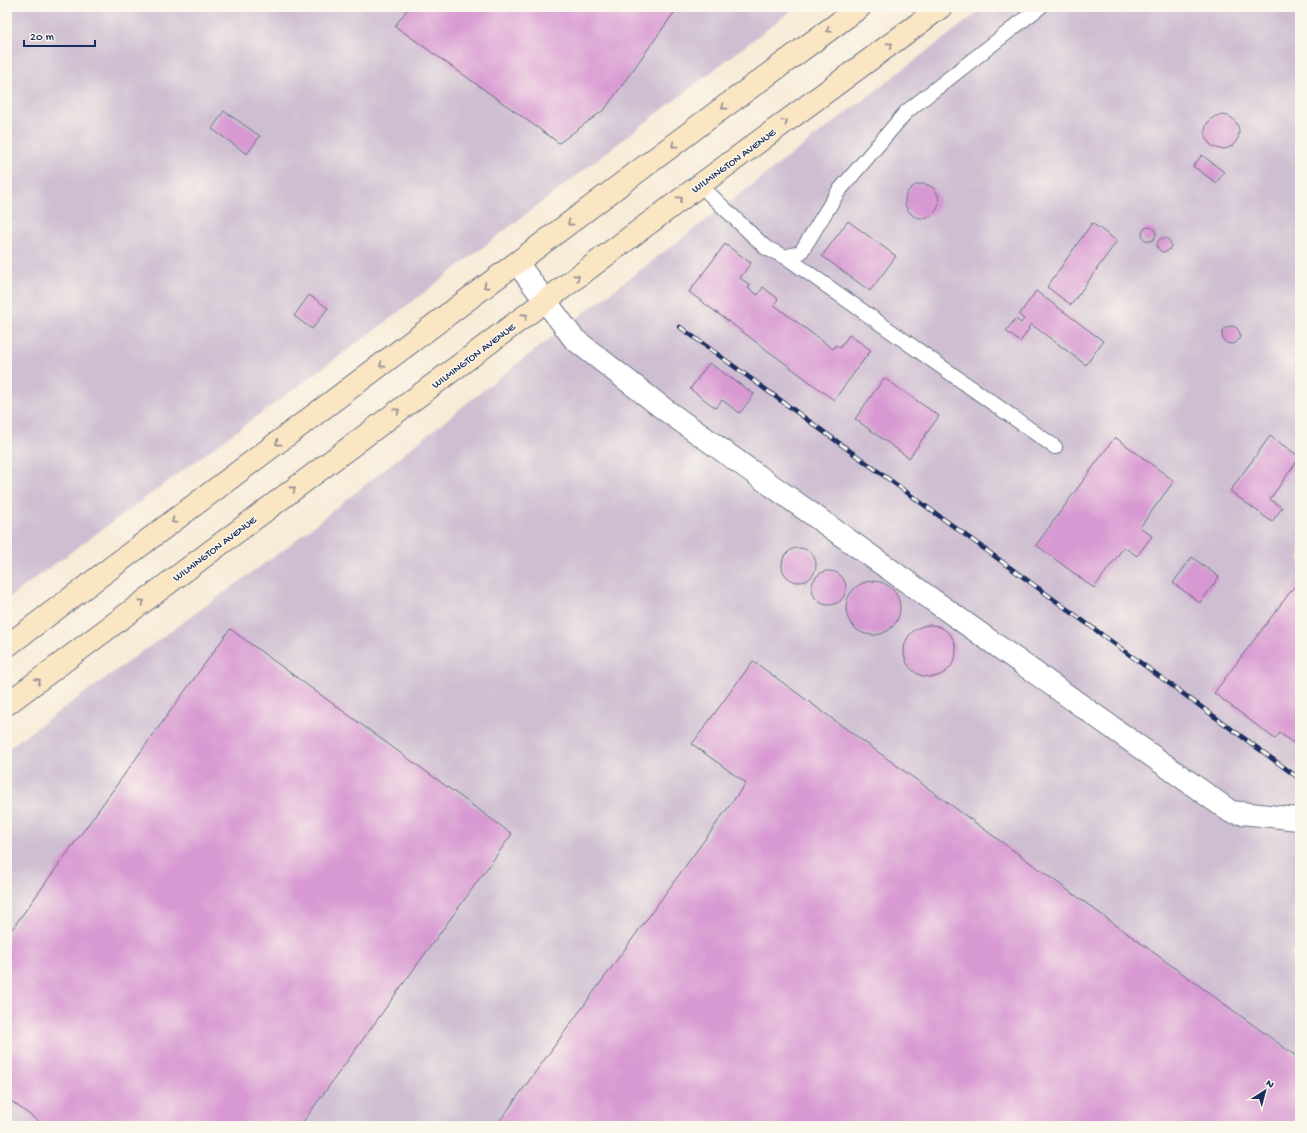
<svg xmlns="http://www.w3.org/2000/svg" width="1307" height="1133" font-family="'Gochi Hand',sans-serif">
<rect width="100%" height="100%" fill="#fbf7ec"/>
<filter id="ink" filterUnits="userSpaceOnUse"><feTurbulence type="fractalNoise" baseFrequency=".025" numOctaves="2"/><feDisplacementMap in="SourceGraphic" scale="8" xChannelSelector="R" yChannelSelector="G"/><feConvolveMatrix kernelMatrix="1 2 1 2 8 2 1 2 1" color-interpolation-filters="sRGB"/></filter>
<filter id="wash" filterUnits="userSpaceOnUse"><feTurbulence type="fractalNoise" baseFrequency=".012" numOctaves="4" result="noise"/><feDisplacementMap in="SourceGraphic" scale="16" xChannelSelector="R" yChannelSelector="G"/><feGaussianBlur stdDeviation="0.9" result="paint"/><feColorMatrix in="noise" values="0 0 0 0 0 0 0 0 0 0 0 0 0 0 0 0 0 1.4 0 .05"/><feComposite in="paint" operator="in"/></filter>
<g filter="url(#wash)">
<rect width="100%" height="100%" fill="#f8ebd7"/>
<!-- industrial -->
<g fill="#cebed1">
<path d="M 7,7 L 796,7 L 383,324 L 7,599 Z"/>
<path d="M 985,7 L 1300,7 L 1300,942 L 1291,954 L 1300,961 L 1300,1126 L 7,1126 L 7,749 L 286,548 L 496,380 Z"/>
</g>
<g id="blocks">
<!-- building -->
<g fill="#d899d2">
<path d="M 409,7 L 678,7 L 605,109 L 559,143 L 395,26 Z"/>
<path d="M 224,111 L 260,136 L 247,154 L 212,129 Z"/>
<circle cx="1222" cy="132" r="17"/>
<path d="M 1202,155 L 1224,172 L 1216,183 L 1193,166 Z"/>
<circle cx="922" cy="201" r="17"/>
<path d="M 848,221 L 896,256 L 870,291 L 822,256 Z"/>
<path d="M 1092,223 L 1117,241 L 1071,305 L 1047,287 Z"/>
<circle cx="1149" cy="234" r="7"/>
<circle cx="1164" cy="245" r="7"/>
<path d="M 725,244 L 751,263 L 740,278 L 750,285 L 748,288 L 758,295 L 763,287 L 778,299 L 774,305 L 833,349 L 836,345 L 840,348 L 849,335 L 871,350 L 834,400 L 689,292 Z"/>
<path d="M 1036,291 L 1103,341 L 1086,365 L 1031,324 L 1028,328 L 1029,329 L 1020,342 L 1006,331 L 1015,319 L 1021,323 L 1024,319 L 1019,315 Z"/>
<path d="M 309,295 L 328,308 L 312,329 L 294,316 Z"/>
<circle cx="1231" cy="335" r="9"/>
<path d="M 709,363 L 754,394 L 740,413 L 722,400 L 716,408 L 690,389 Z"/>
<path d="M 884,378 L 939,416 L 909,458 L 855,419 Z"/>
<path d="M 1270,436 L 1300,457 L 1270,499 L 1282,508 L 1272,522 L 1230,491 Z"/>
<path d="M 1115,437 L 1174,481 L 1140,527 L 1152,536 L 1137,556 L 1124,547 L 1094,588 L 1036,545 Z"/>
<circle cx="799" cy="565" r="17"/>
<path d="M 1192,557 L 1219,577 L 1200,603 L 1173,583 Z"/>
<circle cx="829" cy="588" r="17"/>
<path d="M 1300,579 L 1300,748 L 1280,733 L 1275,739 L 1214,693 Z"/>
<circle cx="873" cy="608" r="27"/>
<circle cx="930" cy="651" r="26"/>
<path d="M 230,629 L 512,834 L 300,1126 L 45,1126 L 7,1098 L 7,936 Z"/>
<path d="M 753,661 L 1300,1059 L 1300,1126 L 496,1126 L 746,783 L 692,744 Z"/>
</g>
</g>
</g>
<g filter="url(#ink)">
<use href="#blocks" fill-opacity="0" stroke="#687188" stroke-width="1"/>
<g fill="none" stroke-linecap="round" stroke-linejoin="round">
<!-- lane casing -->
<g stroke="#687188" stroke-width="16">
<g id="lane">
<path d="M 700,185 L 766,248 L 786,257 L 801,252 L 838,192 L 906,112 L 1040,7"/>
<path d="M 786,257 L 1055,447"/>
</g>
</g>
<!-- street casing -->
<g stroke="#687188" stroke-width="24">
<path id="street" d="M 517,263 L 574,339 L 664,409 L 1231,812 L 1298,819 L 1300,817"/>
</g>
<!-- secondary casing -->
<g stroke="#687188" stroke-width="24">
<g id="secondary">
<path d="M 7,646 L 705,121 L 860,7"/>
<path d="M 7,704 L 700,185 L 941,7"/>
</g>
</g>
<!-- lane -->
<use href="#lane" stroke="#fff" stroke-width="14"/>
<!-- street -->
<use href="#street" stroke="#fff" stroke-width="22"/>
<!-- secondary -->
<use href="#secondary" stroke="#fbe6c4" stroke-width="22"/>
<!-- rail casing -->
<g stroke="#1b2f5e" stroke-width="4.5">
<path id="rail" d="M 680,327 L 1300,779"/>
</g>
<!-- rail -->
<use href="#rail" stroke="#fbf7ec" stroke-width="3" stroke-dasharray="9" stroke-linecap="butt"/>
</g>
<!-- one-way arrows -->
<defs><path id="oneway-chevron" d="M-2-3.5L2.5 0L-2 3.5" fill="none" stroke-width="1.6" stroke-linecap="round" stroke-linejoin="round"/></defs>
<g stroke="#8b8a91">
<use href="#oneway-chevron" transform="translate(829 30) rotate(144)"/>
<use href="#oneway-chevron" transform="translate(890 45) rotate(-36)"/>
<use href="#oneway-chevron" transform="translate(724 107) rotate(144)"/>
<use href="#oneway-chevron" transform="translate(785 122) rotate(-36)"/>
<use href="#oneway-chevron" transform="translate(674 145) rotate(143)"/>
<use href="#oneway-chevron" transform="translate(680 199) rotate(-37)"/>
<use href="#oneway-chevron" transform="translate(570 223) rotate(143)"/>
<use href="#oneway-chevron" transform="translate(577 277) rotate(-37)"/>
<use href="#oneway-chevron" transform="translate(486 286) rotate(143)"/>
<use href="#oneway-chevron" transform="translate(525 316) rotate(-37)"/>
<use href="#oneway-chevron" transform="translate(382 365) rotate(143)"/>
<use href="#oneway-chevron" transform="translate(397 411) rotate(-37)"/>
<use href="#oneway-chevron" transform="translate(278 443) rotate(143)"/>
<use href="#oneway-chevron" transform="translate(293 489) rotate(-37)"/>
<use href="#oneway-chevron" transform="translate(174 521) rotate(143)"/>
<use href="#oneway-chevron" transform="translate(142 602) rotate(-37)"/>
<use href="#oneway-chevron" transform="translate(38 681) rotate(-37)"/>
</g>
</g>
<g text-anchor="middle" stroke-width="3" stroke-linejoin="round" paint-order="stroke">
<!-- street labels -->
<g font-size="11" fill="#1b2f5e" stroke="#fbf7ec">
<text transform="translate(733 160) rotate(-36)" y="4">WILMINGTON AVENUE</text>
<text transform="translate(473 355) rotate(-37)" y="4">WILMINGTON AVENUE</text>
<text transform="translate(214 548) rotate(-37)" y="4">WILMINGTON AVENUE</text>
</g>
</g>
<!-- margin -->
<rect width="1307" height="1133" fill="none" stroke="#fbf7ec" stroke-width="24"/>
<!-- north arrow -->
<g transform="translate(1265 1091) rotate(36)" stroke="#fbf7ec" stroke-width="3" paint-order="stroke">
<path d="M0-3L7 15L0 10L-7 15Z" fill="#1b2f5e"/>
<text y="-6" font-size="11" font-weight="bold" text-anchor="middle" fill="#1b2f5e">N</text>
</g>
<!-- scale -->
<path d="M24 40v6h71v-6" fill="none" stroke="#1b2f5e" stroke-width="2"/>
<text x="30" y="40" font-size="12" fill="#1b2f5e" stroke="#fbf7ec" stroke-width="3" paint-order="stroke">20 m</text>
</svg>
